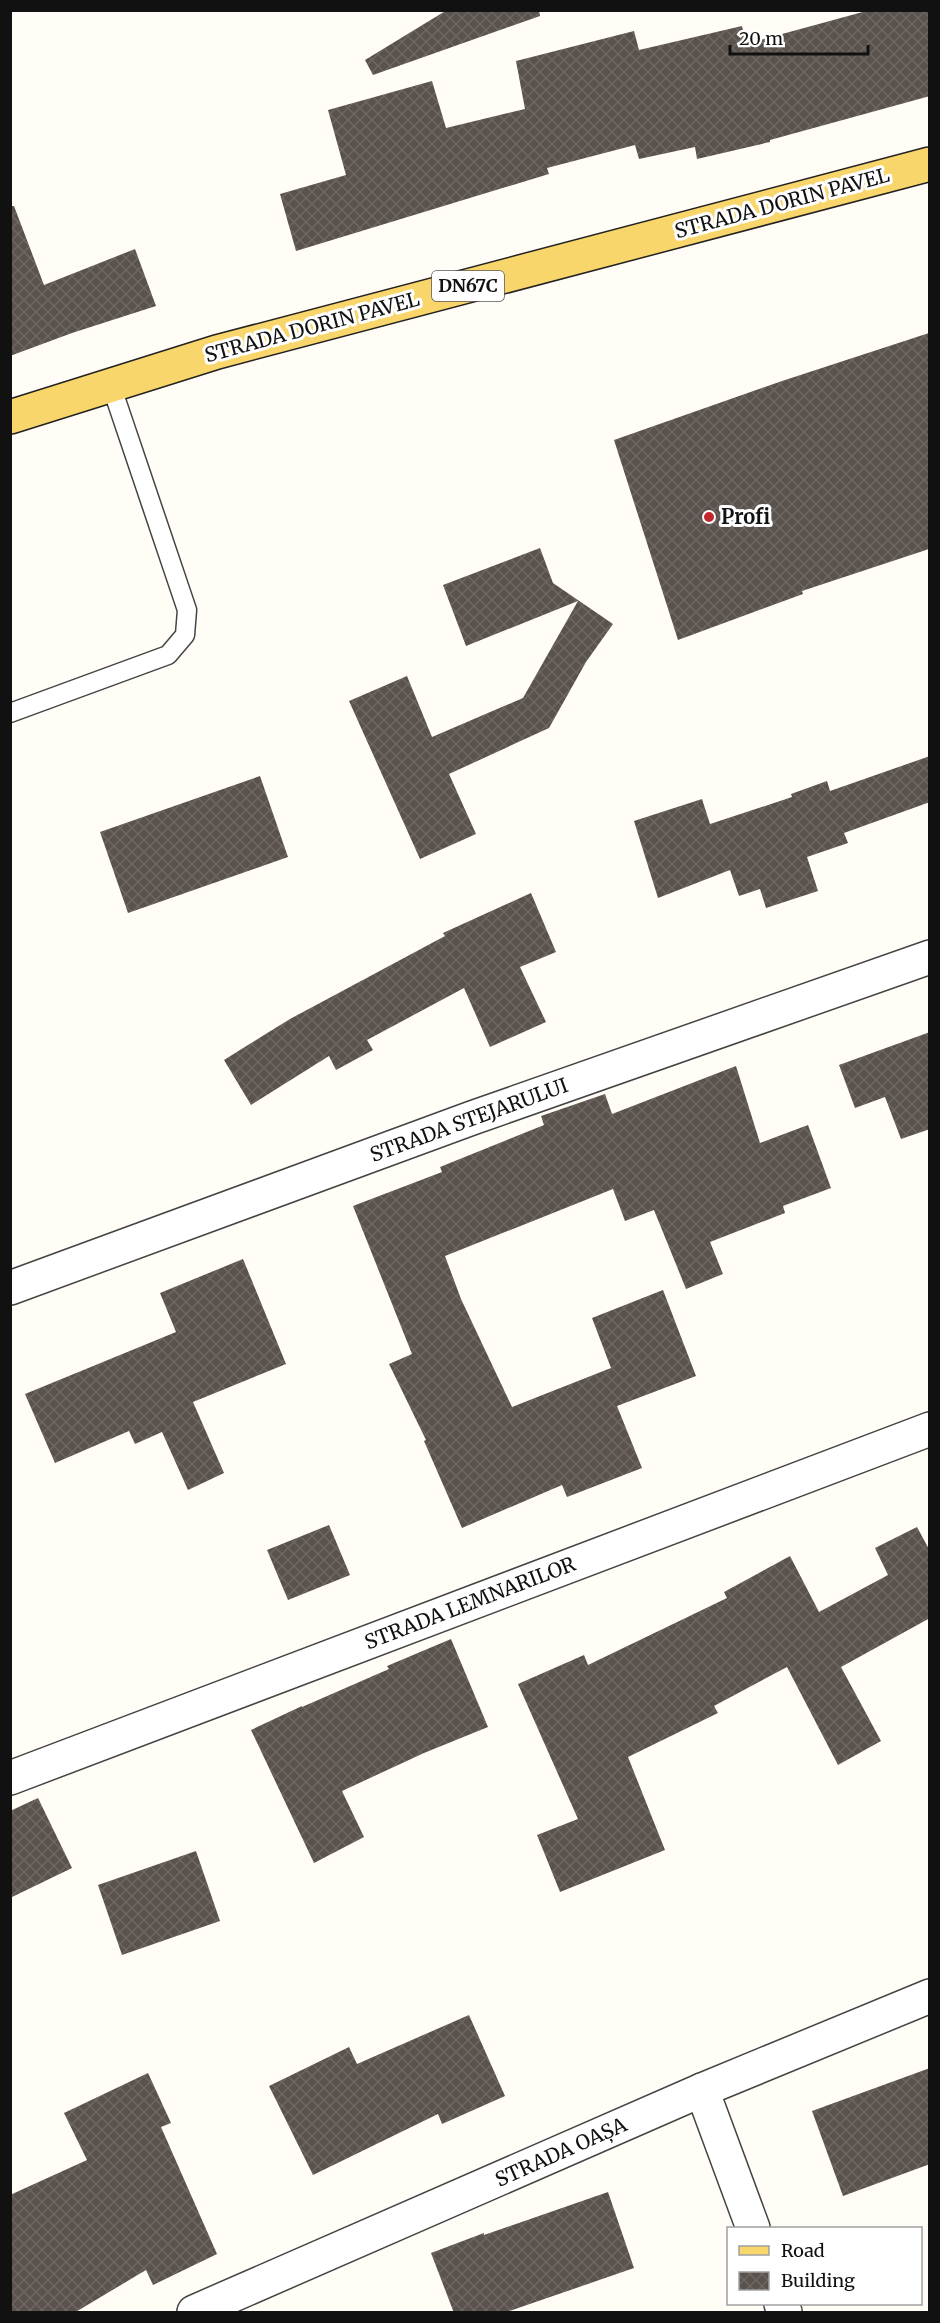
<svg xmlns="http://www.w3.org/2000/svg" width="940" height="2323" font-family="Merriweather,serif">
<defs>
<pattern id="building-cross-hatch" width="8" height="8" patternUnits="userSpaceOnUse" patternTransform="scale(1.5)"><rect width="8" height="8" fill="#5a524d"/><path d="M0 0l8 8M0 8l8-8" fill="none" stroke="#6d6662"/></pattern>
</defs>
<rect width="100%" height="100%" fill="#fffdf5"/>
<!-- building -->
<g fill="url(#building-cross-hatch)">
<path d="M 447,10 L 539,10 L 540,16 L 373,75 L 365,60 Z"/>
<path d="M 870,10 L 930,10 L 930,96 L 770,140 L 770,142 L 697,159 L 695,147 L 639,159 L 635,145 L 547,168 L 549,174 L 296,251 L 280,194 L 346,175 L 328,110 L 432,81 L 446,128 L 525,109 L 516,61 L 634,31 L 639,50 L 742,26 L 746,44 Z"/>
<path d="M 10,206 L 14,206 L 44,285 L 135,249 L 156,306 L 72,333 L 10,356 Z"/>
<path d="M 929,333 L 929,549 L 802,591 L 803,594 L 678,640 L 614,440 L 782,381 Z"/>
<path d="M 540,548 L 553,583 L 613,624 L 586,662 L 549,728 L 449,774 L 476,834 L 420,859 L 349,701 L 407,676 L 432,737 L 523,698 L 578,601 L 466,646 L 443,585 Z"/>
<path d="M 930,756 L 930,802 L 844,833 L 848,843 L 807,857 L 818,891 L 766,908 L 760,889 L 739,896 L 730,870 L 658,898 L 634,821 L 702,799 L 710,824 L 792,797 L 791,794 L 827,781 L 830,791 Z"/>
<path d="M 260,776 L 288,857 L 128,913 L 100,832 Z"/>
<path d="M 531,893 L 556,952 L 520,967 L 546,1022 L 490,1047 L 464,988 L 367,1040 L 373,1050 L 336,1070 L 329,1056 L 251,1105 L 224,1060 L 290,1019 L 445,936 L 443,933 Z"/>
<path d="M 930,1032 L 930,1129 L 901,1139 L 885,1097 L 855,1108 L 839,1065 Z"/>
<path d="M 736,1066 L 760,1143 L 808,1125 L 831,1188 L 783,1206 L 785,1213 L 710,1242 L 723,1274 L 686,1289 L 654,1210 L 625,1221 L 613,1189 L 445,1256 L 461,1299 L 512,1407 L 611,1368 L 592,1318 L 663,1290 L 696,1376 L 617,1406 L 642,1468 L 567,1497 L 562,1485 L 462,1528 L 424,1441 L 426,1440 L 389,1364 L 412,1354 L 353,1206 L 442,1172 L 440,1167 L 544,1125 L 541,1116 L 605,1094 L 612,1114 Z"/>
<path d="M 243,1259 L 286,1364 L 193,1402 L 224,1473 L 188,1490 L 162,1432 L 135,1444 L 129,1431 L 55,1463 L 25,1394 L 176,1332 L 160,1293 Z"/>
<path d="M 329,1525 L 350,1575 L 288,1600 L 267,1550 Z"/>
<path d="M 917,1527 L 930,1551 L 930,1618 L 841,1667 L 881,1741 L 838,1765 L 787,1667 L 714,1706 L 718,1713 L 628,1757 L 665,1850 L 560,1892 L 537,1835 L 578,1819 L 518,1684 L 584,1655 L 588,1665 L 727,1598 L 724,1592 L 790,1556 L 819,1612 L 888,1575 L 875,1548 Z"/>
<path d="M 451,1639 L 488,1727 L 424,1753 L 342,1791 L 364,1837 L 314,1863 L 251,1730 L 302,1706 L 302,1707 L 389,1669 L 387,1666 Z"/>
<path d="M 38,1798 L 72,1868 L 10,1898 L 10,1811 Z"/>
<path d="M 196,1851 L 220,1921 L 122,1955 L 98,1885 Z"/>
<path d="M 469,2015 L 505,2096 L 442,2124 L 438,2114 L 313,2175 L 269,2086 L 349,2047 L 357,2064 Z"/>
<path d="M 930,2068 L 930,2164 L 843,2196 L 812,2111 Z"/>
<path d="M 148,2073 L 171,2123 L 161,2127 L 217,2254 L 153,2285 L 146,2270 L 74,2313 L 10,2313 L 10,2195 L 87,2160 L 64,2113 Z"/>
<path d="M 608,2192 L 634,2268 L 504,2313 L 454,2313 L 431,2253 L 484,2233 L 484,2235 Z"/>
</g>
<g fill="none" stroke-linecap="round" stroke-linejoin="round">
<!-- service casing -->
<g stroke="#444" stroke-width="21">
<path id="service" d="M 10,713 L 168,655 L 185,635 L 187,610 L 111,385"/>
</g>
<!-- minor casing -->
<g stroke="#444" stroke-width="36">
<g id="minor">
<path d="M 10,1288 L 472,1118 L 930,957"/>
<path d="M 10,1778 L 930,1429"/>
<path d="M 702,2090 L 753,2228"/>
<path d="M 781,2304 L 785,2312"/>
<path d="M 194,2312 L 702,2090 L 930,1996"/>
</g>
</g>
<!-- primary casing -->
<g stroke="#222" stroke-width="36">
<path id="primary" d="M 10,417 L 217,352 L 930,164"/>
</g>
<!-- service -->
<use href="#service" stroke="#fff" stroke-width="18"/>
<!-- minor -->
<use href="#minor" stroke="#fff" stroke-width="33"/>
<!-- primary -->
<use href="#primary" stroke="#f9d66b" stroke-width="33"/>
</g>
<!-- markers -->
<circle fill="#c4262e" stroke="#fff" stroke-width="2" cx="709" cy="517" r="6"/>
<g text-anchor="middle" stroke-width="6" stroke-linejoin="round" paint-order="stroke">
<!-- shield labels -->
<rect fill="#fff" stroke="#585858" stroke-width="1.5" x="432" y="271" width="72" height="30" rx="4.5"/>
<g font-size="18" font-weight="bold" fill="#111">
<text x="468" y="292">DN67C</text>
</g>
<!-- street labels -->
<g font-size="20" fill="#111" stroke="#fff">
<text transform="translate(782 203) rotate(-15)" y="7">STRADA DORIN PAVEL</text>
<text transform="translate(312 327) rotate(-15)" y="7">STRADA DORIN PAVEL</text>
<text transform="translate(469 1120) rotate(-20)" y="7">STRADA STEJARULUI</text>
<text transform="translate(470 1603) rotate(-21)" y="7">STRADA LEMNARILOR</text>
<text transform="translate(561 2152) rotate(-24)" y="7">STRADA OAȘA</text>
</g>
<!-- poi labels -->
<g font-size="20" font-weight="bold" fill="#111" stroke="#fff" text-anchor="start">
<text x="721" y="524">Profi</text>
</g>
</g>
<!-- border -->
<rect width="940" height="2323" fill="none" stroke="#111111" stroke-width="24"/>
<!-- legend -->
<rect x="727" y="2227" width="195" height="78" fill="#ffffff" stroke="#a0a0a0" stroke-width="1.5"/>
<rect x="739" y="2246" width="30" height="9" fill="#f9d66b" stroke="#a0a0a0" stroke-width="1.5"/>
<text x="781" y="2257" font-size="18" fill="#111111">Road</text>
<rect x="739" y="2272" width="30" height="18" fill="url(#building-cross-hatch)" stroke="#a0a0a0" stroke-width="1.5"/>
<text x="781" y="2287" font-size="18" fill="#111111">Building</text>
<!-- scale -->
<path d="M730 45v9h138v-9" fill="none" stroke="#111111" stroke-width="3"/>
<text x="739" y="45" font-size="18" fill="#111111" stroke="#ffffff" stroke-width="4.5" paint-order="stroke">20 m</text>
</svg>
